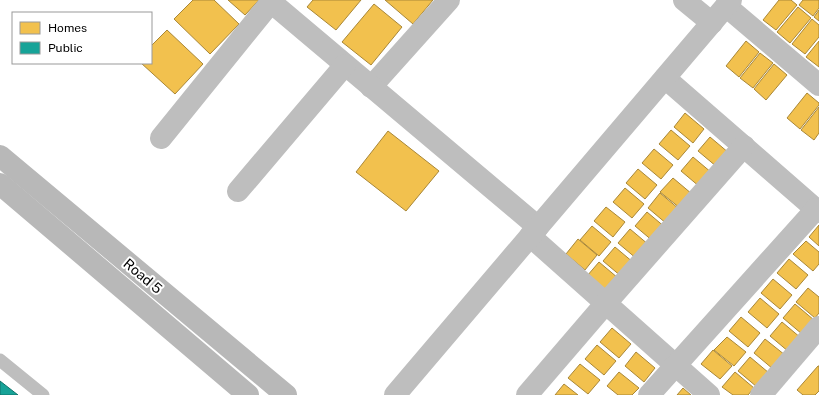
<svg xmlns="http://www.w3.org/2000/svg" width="819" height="395" font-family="'Public Sans',sans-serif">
<rect width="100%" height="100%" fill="#fff"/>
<!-- homes -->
<g fill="#f2c14e" stroke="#a98737">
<path d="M 193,0 L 214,0 L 239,24 L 210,54 L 174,19 Z"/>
<path d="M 228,0 L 259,0 L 245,15 Z"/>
<path d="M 313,0 L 361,0 L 336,30 L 307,7 Z"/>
<path d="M 385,0 L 433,0 L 413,24 Z"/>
<path d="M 779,0 L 791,0 L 797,5 L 776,30 L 763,20 Z"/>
<path d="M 803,0 L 819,0 L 819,8 L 813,16 L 799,5 Z"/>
<path d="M 374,4 L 402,27 L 371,65 L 342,42 Z"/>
<path d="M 798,7 L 811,18 L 790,43 L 777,32 Z"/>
<path d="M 819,10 L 819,21 L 814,17 Z"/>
<path d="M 812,19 L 819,25 L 819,37 L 805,54 L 792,44 Z"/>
<path d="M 167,30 L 203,64 L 175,94 L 141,63 L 151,63 L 151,46 Z"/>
<path d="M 746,41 L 759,52 L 739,77 L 726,66 Z"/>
<path d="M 819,41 L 819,67 L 806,57 Z"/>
<path d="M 760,53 L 773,63 L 753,88 L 740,78 Z"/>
<path d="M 774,64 L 787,75 L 766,100 L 754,89 Z"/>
<path d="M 807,93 L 819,103 L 819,105 L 800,129 L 787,118 Z"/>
<path d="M 819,107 L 819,133 L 814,140 L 801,130 Z"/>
<path d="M 685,113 L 704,129 L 693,143 L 674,127 Z"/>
<path d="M 671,130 L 690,146 L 678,160 L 659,144 Z"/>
<path d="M 388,131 L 439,171 L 406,211 L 356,172 Z"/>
<path d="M 710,137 L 729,153 L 717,167 L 698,151 Z"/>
<path d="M 654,149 L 673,165 L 661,179 L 642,163 Z"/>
<path d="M 693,157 L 712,173 L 700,187 L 681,171 Z"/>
<path d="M 638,169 L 657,185 L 645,199 L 626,183 Z"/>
<path d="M 673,178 L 692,194 L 680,208 L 660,192 Z"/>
<path d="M 625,188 L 644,204 L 632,218 L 613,202 Z"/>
<path d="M 660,193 L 679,209 L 667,224 L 648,208 Z"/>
<path d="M 606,207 L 625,222 L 613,237 L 594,221 Z"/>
<path d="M 647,212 L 666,228 L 654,242 L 635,226 Z"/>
<path d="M 819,225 L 819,246 L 809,237 Z"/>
<path d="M 592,226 L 611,242 L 599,256 L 580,240 Z"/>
<path d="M 630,229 L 649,245 L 637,259 L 618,243 Z"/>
<path d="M 578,239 L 597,255 L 585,270 L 566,254 Z"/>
<path d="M 806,241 L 819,252 L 819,264 L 813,271 L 793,254 Z"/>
<path d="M 615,247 L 634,263 L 622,277 L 603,261 Z"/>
<path d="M 789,259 L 808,275 L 796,289 L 777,273 Z"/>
<path d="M 599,262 L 618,278 L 606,292 L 587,276 Z"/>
<path d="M 773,279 L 792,295 L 780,309 L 761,293 Z"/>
<path d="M 808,288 L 819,297 L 819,313 L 815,318 L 796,302 Z"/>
<path d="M 760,298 L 779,314 L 767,328 L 748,312 Z"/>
<path d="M 795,304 L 814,320 L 802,334 L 783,318 Z"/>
<path d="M 741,317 L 760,333 L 748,347 L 729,331 Z"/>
<path d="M 782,322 L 801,338 L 789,352 L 770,336 Z"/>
<path d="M 612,328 L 631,344 L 619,358 L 600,342 Z"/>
<path d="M 727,337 L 746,352 L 734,366 L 714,350 Z"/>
<path d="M 765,339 L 785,355 L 773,369 L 754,353 Z"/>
<path d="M 597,345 L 616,361 L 604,375 L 585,359 Z"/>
<path d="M 713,350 L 732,366 L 720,379 L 701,364 Z"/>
<path d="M 636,352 L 655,368 L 644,382 L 625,366 Z"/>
<path d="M 750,357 L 769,373 L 757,387 L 738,371 Z"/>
<path d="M 580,364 L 600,380 L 588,394 L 568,378 Z"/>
<path d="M 818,366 L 819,366 L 819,391 L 815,395 L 803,395 L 797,390 Z"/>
<path d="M 619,372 L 639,388 L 632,395 L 618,395 L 607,386 Z"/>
<path d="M 735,372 L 754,388 L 748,395 L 733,395 L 722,387 Z"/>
<path d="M 564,384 L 578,395 L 555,395 Z"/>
<path d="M 683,388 L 691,395 L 677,395 Z"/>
</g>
<!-- public -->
<path fill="#17a398" stroke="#10726a" d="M 0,381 L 18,395 L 0,395 Z"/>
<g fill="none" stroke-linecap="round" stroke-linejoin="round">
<!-- lane -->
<path stroke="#bebebe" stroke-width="13" d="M 0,360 L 43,395"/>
<!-- street -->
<g stroke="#bebebe" stroke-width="22">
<path d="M 684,0 L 712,23"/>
<path d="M 726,6 L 819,85"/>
<path d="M 665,78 L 819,212"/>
<path d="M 371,87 L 449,0"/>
<path d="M 161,138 L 271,2 L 538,227"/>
<path d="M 238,191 L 345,65"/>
<path d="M 530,236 L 709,395"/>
<path d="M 395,395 L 731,0"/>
<path d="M 527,395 L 606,303 L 744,146"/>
<path d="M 649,395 L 816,209"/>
<path d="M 761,395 L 819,327"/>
</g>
<!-- secondary -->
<g stroke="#b8b8b8" stroke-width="22">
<path d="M 0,156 L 286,395"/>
<path d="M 0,184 L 248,395"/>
</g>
</g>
<g text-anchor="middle" stroke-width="4" stroke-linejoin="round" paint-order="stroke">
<!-- street labels -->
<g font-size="14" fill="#000" stroke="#fff">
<text transform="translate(143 276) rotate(40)" y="5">Road 5</text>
</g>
</g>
<!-- legend -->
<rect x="12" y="12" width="140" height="52" fill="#ffffff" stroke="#999999"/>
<rect x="20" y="22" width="20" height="12" fill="#f2c14e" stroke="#999999"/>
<text x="48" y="32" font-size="12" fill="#000000">Homes</text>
<rect x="20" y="42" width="20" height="12" fill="#17a398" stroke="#999999"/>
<text x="48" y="52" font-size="12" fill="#000000">Public</text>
</svg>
